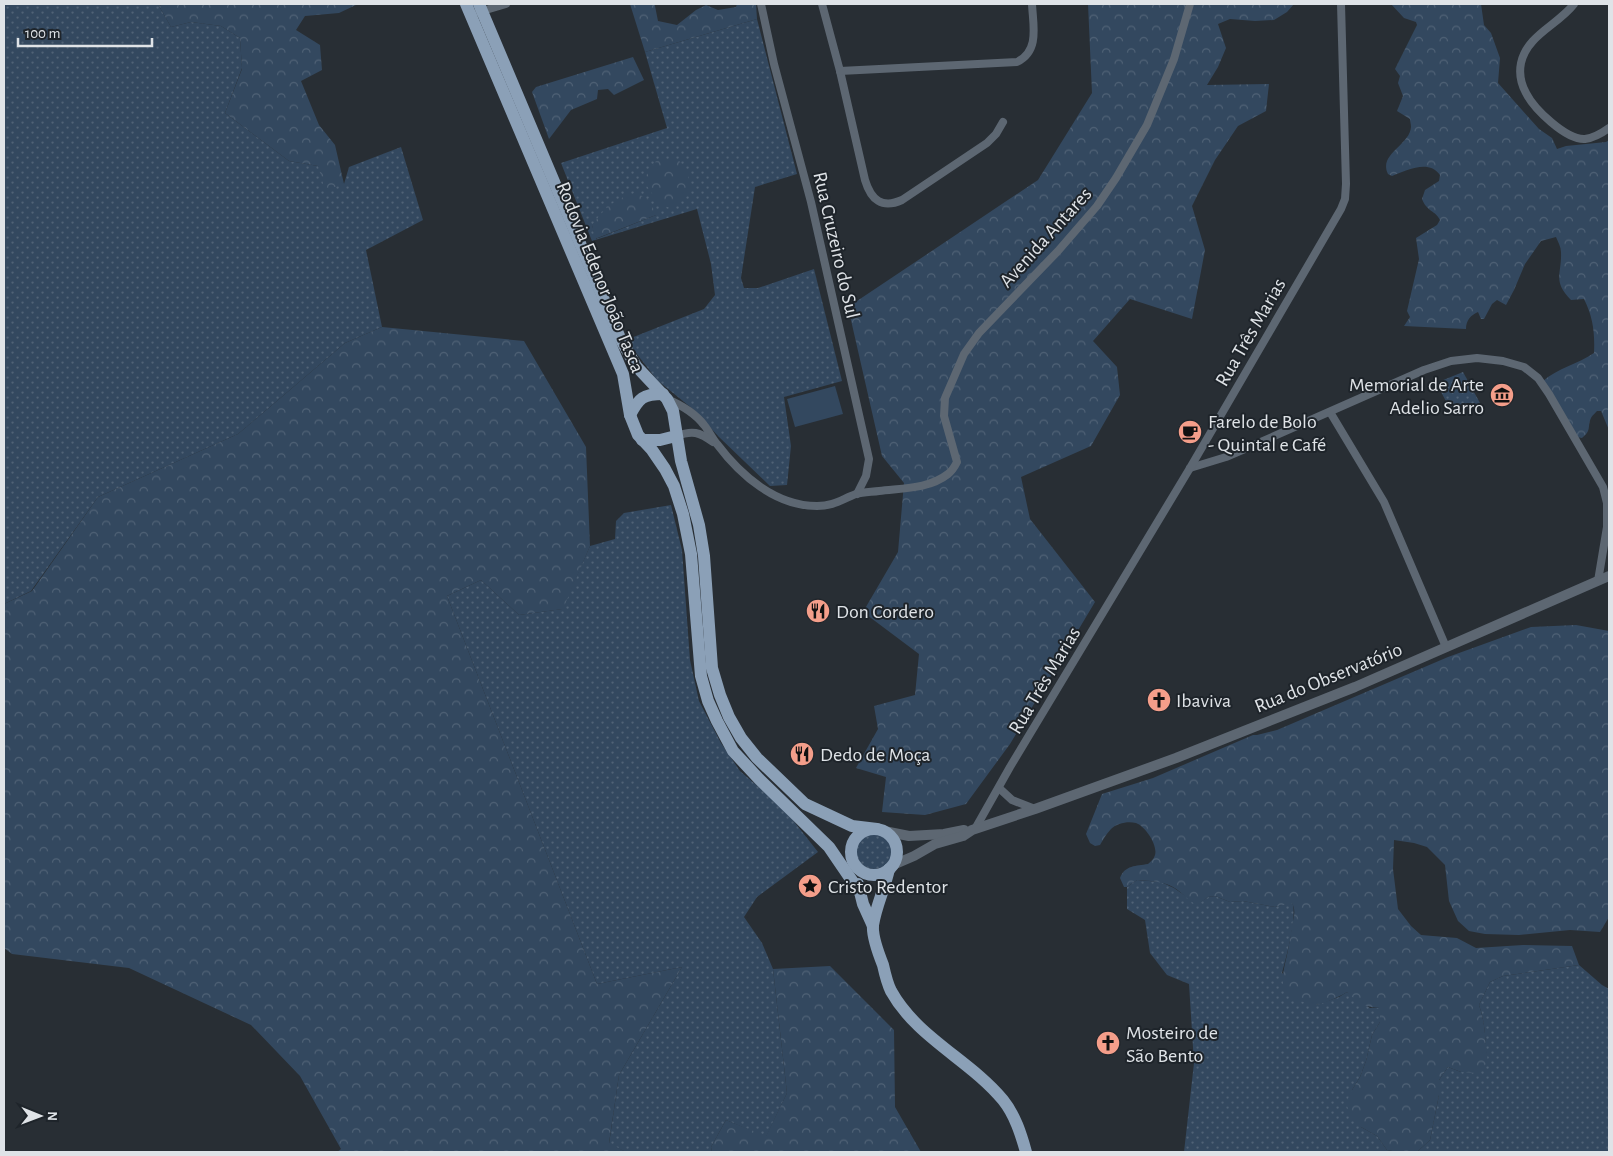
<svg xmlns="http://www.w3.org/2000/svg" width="1613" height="1156" font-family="'Alegreya Sans',sans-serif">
<defs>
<pattern id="grass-dots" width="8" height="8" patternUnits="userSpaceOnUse" patternTransform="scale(1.25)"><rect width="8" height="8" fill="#33485f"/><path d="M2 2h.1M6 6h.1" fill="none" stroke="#506276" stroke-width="1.8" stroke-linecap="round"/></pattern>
<pattern id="forest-crowns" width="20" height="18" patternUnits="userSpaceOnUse" patternTransform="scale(1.25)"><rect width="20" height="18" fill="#33485f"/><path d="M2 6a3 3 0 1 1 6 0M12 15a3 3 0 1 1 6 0" fill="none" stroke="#506276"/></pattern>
</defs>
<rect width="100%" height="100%" fill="#282e34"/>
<!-- grass -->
<g fill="url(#grass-dots)" fill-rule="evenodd">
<path d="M 4,4 L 164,4 L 159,6 L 171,27 L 191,22 L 221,26 L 240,38 L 242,68 L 225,113 L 289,161 L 318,166 L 344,184 L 349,167 L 401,147 L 423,220 L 366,250 L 382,327 L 345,343 L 238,434 L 98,497 L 31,591 L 4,604 Z"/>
<path d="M 757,19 L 797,174 L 755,187 L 741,278 L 744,288 L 758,288 L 814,269 L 842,381 L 784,397 L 791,446 L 787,485 L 770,486 L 719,437 L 694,410 L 657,380 L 633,349 L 631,338 L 704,309 L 715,295 L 711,264 L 697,209 L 592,241 L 561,163 L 667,128 L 645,52 ZM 656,215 L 596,239 L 592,225 Z"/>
<path d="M 1463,372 L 1480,403 L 1456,414 L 1452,412 L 1436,383 Z"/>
<path d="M 671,505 L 682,550 L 690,660 L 699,701 L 721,743 L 740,771 L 768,795 L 792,819 L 818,852 L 757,897 L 744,917 L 762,943 L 773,969 L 787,1093 L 766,1137 L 726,1120 L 711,1147 L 712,1152 L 626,1152 L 609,1144 L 619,1075 L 682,967 L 597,984 L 447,596 L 481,580 L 519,615 L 562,609 L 590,546 L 615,539 L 616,521 L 624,513 Z"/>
<circle cx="874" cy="851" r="18"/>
<path d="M 1137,880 L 1161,882 L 1174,888 L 1197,904 L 1208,897 L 1215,896 L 1230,902 L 1243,901 L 1275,907 L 1292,902 C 1298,914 1286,959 1282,973 L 1316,1005 L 1339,997 L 1347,992 L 1370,1008 L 1380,1008 L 1380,1022 L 1372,1035 L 1366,1061 L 1360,1077 L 1352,1090 L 1361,1127 L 1377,1136 L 1387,1150 L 1398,1152 L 1184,1152 L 1194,1063 L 1189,984 L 1167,975 L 1150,953 L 1145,920 L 1127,909 L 1127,887 Z"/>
<path d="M 1579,965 L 1602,985 L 1609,989 L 1609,1152 L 1417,1152 L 1430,1140 L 1439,1095 L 1439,1080 L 1448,1067 L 1461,1072 L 1487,1062 C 1485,1043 1486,1024 1479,1005 L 1490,982 L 1503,976 Z"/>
</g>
<!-- forest -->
<g fill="url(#forest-crowns)">
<path d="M 164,4 L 358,4 L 339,13 L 305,16 L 296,30 L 320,45 L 322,70 L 301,81 L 319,125 L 335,145 L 344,184 L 325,190 L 318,166 L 289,161 L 225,113 L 242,69 L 240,38 L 221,26 L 191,22 L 171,27 L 159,6 Z"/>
<path d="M 630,4 L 655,4 L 655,6 L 658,21 L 677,25 L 696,10 L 706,5 L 718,10 L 736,7 L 737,4 L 756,4 L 757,19 L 645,52 Z"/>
<path d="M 1088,4 L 1294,4 L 1287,12 L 1274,20 L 1255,21 L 1230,19 L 1218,24 L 1226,48 L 1218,67 L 1207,85 L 1269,84 L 1266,111 L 1238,126 L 1215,160 L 1192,206 L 1205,250 L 1192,319 L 1130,299 L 1093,341 L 1117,367 L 1120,395 L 1091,446 L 1021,477 L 1030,519 L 1095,602 L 1010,744 L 966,804 L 925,815 L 882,812 L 886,777 L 856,768 L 878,729 L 874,706 L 915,695 L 919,654 L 863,612 L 898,552 L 904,483 L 882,456 L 848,307 L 1038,180 L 1092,93 Z"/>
<path d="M 1391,4 L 1481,4 L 1484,25 L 1491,33 L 1500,58 L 1498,83 L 1539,129 L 1552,138 L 1557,149 L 1566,146 L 1606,142 L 1609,140 L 1609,430 L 1601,411 L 1597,411 C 1597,411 1591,417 1591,418 C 1587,427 1592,430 1582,438 L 1576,437 L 1543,381 C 1558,368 1578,364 1594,353 C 1595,333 1593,317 1584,299 L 1571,300 C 1552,280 1562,275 1561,252 C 1561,247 1558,242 1556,237 L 1541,241 L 1525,264 L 1514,290 L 1506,305 L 1497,300 L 1492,304 L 1484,319 L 1481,319 L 1478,312 C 1471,315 1466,320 1466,329 L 1404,326 L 1410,317 L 1407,311 L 1419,259 L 1416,238 L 1437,225 L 1440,220 C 1435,210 1427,212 1422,199 L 1425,190 L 1439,181 L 1440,175 C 1429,159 1407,170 1392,176 L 1388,174 C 1378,154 1410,145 1411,127 C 1411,124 1410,121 1410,119 L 1397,111 L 1403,96 L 1398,83 L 1400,76 L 1395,69 L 1417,25 L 1416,22 L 1404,18 Z"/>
<path d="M 633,57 L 644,80 L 614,95 L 608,89 L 598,90 L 597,99 L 571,110 L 549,139 L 532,92 L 536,87 Z"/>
<path d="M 678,159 L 688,174 L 690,194 L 670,208 L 659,204 L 643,180 L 656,161 Z"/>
<path d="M 635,193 L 649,199 L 656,215 L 595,239 L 592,225 C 605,208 614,199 635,193 Z"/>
<path d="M 382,327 L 524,341 L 586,447 L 590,546 L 563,609 L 519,615 L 481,580 L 447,596 L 597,984 L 682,967 L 619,1075 L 609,1143 L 626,1152 L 337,1152 L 341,1149 L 300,1076 L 251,1025 L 129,968 L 12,954 L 4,948 L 4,604 L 32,591 L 98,497 L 238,434 L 345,343 Z"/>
<path d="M 1576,625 L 1609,631 L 1609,917 L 1600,932 L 1570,930 L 1519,935 L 1485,934 L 1469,931 L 1458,921 L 1449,901 L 1445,865 L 1427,847 L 1414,843 L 1394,840 L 1393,869 L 1398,909 L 1411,926 L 1421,935 L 1457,938 L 1476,948 L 1523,945 L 1572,946 L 1579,965 L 1503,976 L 1490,982 L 1479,1005 C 1486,1024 1485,1043 1488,1062 L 1477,1073 L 1461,1072 L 1448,1067 L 1439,1080 L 1439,1095 L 1430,1140 L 1417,1152 L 1398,1152 L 1387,1150 L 1377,1136 L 1361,1127 L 1351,1117 L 1346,1103 L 1352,1090 L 1360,1077 L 1366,1061 L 1372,1035 L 1380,1022 L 1380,1008 C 1364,1007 1359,1004 1347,992 C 1341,996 1321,1005 1315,1005 C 1312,1005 1307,1003 1304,1002 C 1276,994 1282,977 1287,955 C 1289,945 1291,935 1292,925 C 1294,917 1296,910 1292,903 L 1275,907 L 1243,901 L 1230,902 L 1215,896 L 1208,897 L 1197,905 C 1187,900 1182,892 1173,887 C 1162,881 1150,881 1137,880 L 1127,887 L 1124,887 L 1120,878 C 1125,865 1136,866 1148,864 C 1151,861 1154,859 1155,855 C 1158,845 1145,826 1136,823 C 1128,821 1117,823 1111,829 C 1106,834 1103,840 1100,845 L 1095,846 L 1090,843 L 1086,834 L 1102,794 L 1153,778 L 1253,735 L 1257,735 L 1277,730 L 1448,657 L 1531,627 Z"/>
<path d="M 830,966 L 894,1030 L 895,1107 L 921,1152 L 712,1152 L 711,1147 L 726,1120 L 766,1136 L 787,1093 L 773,969 Z"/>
</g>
<!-- pitch -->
<path fill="#33485f" d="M 835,386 L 843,414 L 795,427 L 787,399 Z"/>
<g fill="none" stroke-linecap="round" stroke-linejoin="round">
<!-- minor -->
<g stroke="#5d6772" stroke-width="8">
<path d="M 761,4 L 774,64 L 811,202 L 869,459 L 866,476 L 857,494"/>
<path d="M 822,4 L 840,71 L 865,180 C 871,200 882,209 902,200 L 987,143 L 996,134 L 1003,122"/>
<path d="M 1574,4 C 1558,25 1527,35 1521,63 C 1519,73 1521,84 1526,93 C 1534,109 1566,140 1585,139 C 1594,138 1602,133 1609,128"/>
<path d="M 479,12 L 506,4"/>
<path d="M 840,71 L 1017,62 C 1040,51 1033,25 1032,4"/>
<path d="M 667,399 C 681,405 695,413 704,425 C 709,431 712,438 717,444 C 741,476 776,506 817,506 C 834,506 842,499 856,494 C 863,492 872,492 879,491 C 902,488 929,489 948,474 C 952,471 955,466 957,462 L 944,416 L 945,398 L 964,354 L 979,333 L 1058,251 L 1097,206 L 1116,178 L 1147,125 L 1174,59 L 1190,4"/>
<path d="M 1330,412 L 1384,502 L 1446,647"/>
<path d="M 676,436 C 693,430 699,432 713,442"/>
<path d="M 1190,468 L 1226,457 L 1254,445 L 1424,370 L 1451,361 L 1477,358 L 1503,361 L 1524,367 L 1538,378 L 1549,394 L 1603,487 L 1607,503 L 1607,527 L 1598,581"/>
<path d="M 999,788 L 1012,800 L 1035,809"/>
<path d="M 975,829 L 1010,767 L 1190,468 L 1341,209 L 1345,199 L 1346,184 L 1341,4"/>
</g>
<!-- tertiary -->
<g stroke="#5d6772" stroke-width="10">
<path d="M 884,831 L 909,836 L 944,834 L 964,830"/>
<path d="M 893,865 L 914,856 L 935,844 L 963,836 L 972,830 L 1035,809 L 1176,758 L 1355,687 L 1609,576"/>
</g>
<!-- primary -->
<g stroke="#8ba0b7" stroke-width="12">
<path d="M 466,4 L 623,374 L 630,415 L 638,435 L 652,450 L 665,469 L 674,486 L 683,514 L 691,554 L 701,676 L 708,701 L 717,721 L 733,751 L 759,779 L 829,847 L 859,891"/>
<path d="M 479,4 L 620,338 L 636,366 L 667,399 L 673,411 L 681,461 L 699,525 L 704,556 L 712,668 L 720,695 L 729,717 L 741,738 L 757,758 L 805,804 L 852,826 L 877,829"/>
<path d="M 630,415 C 639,398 643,394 663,394"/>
<path d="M 642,440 L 660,440 L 676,436"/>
<circle cx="874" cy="852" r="23"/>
<path d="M 889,869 C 885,888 876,906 873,925 C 872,935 879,955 883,965 C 885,974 887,983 891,991 C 917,1038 970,1060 1003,1100 C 1015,1115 1021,1134 1026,1152"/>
<path d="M 858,884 L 863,904 L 873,926"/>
</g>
</g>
<!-- icons -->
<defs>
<g id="museum-disc" transform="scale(1.25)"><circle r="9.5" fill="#f49e8a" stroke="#1e242a"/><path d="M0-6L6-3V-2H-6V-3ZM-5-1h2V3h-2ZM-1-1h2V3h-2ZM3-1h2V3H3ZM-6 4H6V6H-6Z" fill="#111"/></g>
<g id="cafe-disc" transform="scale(1.25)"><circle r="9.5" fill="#f49e8a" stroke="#1e242a"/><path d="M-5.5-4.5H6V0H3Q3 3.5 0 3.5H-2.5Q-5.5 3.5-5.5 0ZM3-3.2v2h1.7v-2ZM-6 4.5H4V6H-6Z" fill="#111"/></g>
<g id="restaurant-disc" transform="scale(1.25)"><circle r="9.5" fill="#f49e8a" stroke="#1e242a"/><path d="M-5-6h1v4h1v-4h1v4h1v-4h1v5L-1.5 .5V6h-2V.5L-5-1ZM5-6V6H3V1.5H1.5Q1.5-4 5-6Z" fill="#111"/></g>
<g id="church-disc" transform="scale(1.25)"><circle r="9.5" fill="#f49e8a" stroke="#1e242a"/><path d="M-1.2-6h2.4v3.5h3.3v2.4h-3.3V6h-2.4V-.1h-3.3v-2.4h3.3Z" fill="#111"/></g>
<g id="sight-disc" transform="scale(1.25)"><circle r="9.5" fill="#f49e8a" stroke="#1e242a"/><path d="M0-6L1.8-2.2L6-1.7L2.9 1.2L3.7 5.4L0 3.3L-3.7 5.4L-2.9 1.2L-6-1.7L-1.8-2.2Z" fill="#111"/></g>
</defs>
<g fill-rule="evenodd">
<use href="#museum-disc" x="1502" y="395"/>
<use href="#cafe-disc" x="1190" y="432"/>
<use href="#restaurant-disc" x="818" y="611"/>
<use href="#church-disc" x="1159" y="700"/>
<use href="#restaurant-disc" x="802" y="754"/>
<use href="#sight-disc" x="810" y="886"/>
<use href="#church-disc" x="1108" y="1043"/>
</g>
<g text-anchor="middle" stroke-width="4" stroke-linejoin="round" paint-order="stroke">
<!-- street labels -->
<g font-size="20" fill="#dfe3e7" stroke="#1e242a">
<text transform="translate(1045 237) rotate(-48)" y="7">Avenida Antares</text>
<text transform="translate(837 245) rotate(77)" y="7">Rua Cruzeiro do Sul</text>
<text transform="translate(601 277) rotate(68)" y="7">Rodovia Edenor João Tasca</text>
<text transform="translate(1250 332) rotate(-60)" y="7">Rua Três Marias</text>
<text transform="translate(1328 677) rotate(-22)" y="7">Rua do Observatório</text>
<text transform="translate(1044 680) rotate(-59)" y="7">Rua Três Marias</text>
</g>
<!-- poi labels -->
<g font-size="20" fill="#dfe3e7" stroke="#1e242a" text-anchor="start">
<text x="1484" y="391" text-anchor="end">Memorial de Arte<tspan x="1484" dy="23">Adelio Sarro</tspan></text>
<text x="1208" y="428">Farelo de Bolo<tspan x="1208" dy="23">- Quintal e Café</tspan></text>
<text x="836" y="618">Don Cordero</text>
<text x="1176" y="707">Ibaviva</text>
<text x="820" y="761">Dedo de Moça</text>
<text x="828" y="893">Cristo Redentor</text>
<text x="1126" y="1039">Mosteiro de<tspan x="1126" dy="23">São Bento</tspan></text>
</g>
</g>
<!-- border -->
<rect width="1613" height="1156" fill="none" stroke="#dfe3e7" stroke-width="10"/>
<!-- north arrow -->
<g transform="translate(40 1116) rotate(91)" stroke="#1e242a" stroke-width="4" paint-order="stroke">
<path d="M0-4L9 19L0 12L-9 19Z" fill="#dfe3e7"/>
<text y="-8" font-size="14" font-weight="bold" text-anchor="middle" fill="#dfe3e7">N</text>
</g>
<!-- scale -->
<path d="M18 38v8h134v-8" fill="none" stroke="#dfe3e7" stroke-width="2.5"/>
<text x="25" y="38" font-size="15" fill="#dfe3e7" stroke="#1e242a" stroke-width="4" paint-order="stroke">100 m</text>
</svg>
